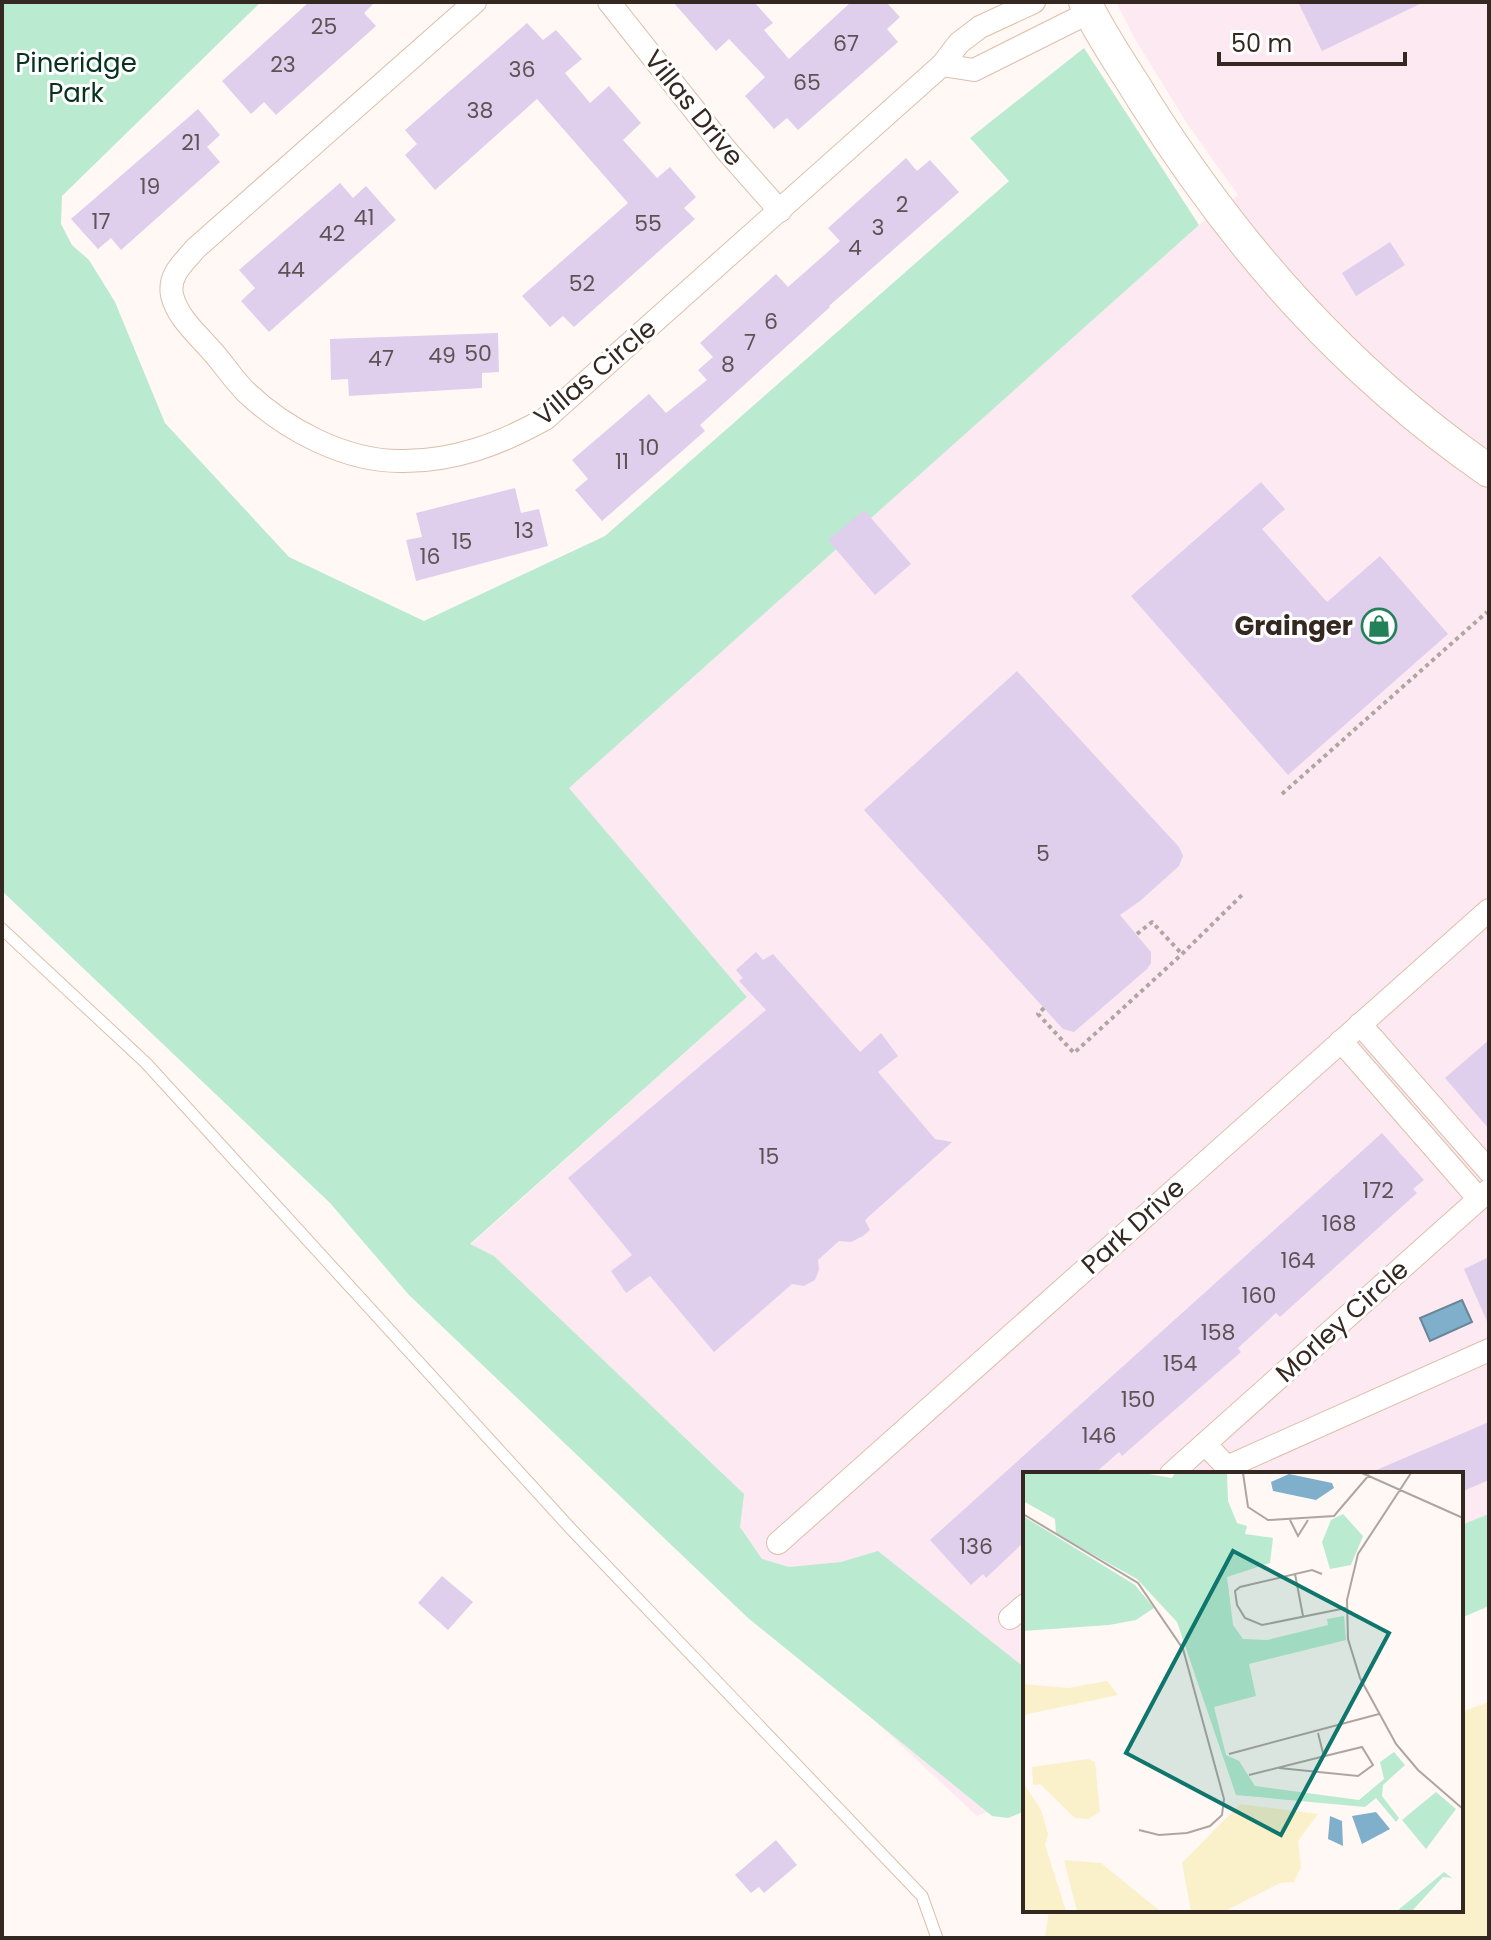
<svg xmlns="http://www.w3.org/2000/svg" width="1491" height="1940" font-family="Poppins,sans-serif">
<rect width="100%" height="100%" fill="#fff8f4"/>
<!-- industrial -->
<path fill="#fde9f1" d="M 1116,2 L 1489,2 L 1489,1598 L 1461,1610 L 1461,1474 L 1025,1474 L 1025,1796 L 977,1816 L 418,1295 L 470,1245 L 747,997 L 568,788 L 1199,225 L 1238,195 L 1188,125 L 1135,39 Z"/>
<!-- green -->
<g fill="#baebd1">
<path d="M 2,2 L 261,2 L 62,196 L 61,224 L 72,245 L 89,260 L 115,302 L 165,423 L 289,557 L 424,621 L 605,536 L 1009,181 L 970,138 L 1084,48 L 1199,225 L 569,788 L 747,997 L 470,1244 L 494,1256 L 744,1494 L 740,1527 L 762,1559 L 789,1567 L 841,1562 L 878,1551 L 1025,1668 L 1025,1811 L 1008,1818 L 992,1816 L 748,1618 L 409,1295 L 330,1203 L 2,891 Z"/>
<path d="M 1489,1514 L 1489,1606 L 1461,1618 L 1461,1525 Z"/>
</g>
<!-- sand -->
<path fill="#faf0ca" d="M 1489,1702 L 1489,1938 L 1045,1938 L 1049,1910 L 1461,1910 L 1461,1712 Z"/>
<!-- water -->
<path fill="#7fafca" stroke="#688697" stroke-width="2" d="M 1462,1300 L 1472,1322 L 1430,1341 L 1420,1318 Z"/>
<!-- building -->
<g fill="#dfcfed">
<path d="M 309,2 L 375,2 L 364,13 L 376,26 L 276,115 L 264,102 L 251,114 L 222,81 Z"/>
<path d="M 673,2 L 754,2 L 773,23 L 764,30 L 789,59 L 851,2 L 886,2 L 900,17 L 887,29 L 898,42 L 798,130 L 787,118 L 774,129 L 745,96 L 765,77 L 729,39 L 716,51 Z"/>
<path d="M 1298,2 L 1424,2 L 1322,51 Z"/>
<path d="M 527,23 L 543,40 L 556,30 L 582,59 L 565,73 L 590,103 L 609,86 L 641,123 L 623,140 L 657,178 L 670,167 L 696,197 L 684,208 L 695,219 L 574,327 L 563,316 L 550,327 L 522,296 L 628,203 L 537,99 L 435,190 L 405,155 L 417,144 L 405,130 Z"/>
<path d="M 198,109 L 220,135 L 207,147 L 220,162 L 121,250 L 111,238 L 98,249 L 71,219 Z"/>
<path d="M 906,158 L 917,171 L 930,160 L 959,192 L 829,306 L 830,307 L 700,425 L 705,431 L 602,521 L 575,490 L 588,479 L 572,460 L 649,394 L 666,413 L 707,380 L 698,370 L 713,357 L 700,343 L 776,274 L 788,287 L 840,241 L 828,228 Z"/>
<path d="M 340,183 L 353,198 L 366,186 L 396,220 L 269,332 L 241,301 L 255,288 L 239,270 Z"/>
<path d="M 1390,242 L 1405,265 L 1356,296 L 1342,273 Z"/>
<path d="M 498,333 L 499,372 L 482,373 L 482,388 L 349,396 L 348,379 L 331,380 L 330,339 Z"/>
<path d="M 1261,482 L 1285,509 L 1262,529 L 1327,602 L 1380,556 L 1448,634 L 1288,775 L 1131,596 Z"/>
<path d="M 515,488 L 521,513 L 539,509 L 548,546 L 416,581 L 406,540 L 422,537 L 416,513 Z"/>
<path d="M 864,510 L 911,564 L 875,595 L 828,540 Z"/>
<path d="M 1017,671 L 1179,847 L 1183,856 L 1179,866 L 1140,901 L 1120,915 L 1151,952 L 1151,963 L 1147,969 L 1074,1032 L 1063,1029 L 864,810 Z"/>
<path d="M 756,952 L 763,960 L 773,954 L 860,1052 L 881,1033 L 898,1056 L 878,1072 L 935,1139 L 952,1142 L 865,1220 L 870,1230 L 863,1236 L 851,1242 L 839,1241 L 818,1260 L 819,1270 L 815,1280 L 804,1286 L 792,1284 L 714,1352 L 650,1276 L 626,1293 L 611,1271 L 632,1255 L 568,1178 L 766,1010 L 739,981 L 743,978 L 736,970 Z"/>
<path d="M 1489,1040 L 1489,1129 L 1445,1078 Z"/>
<path d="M 1382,1133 L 1424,1180 L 1413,1189 L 1417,1193 L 1280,1317 L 1276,1313 L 1238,1348 L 1241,1352 L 1122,1456 L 1119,1452 L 1094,1474 L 1025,1474 L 1025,1541 L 986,1578 L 983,1574 L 971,1585 L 930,1540 Z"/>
<path d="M 1489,1257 L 1489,1326 L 1464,1269 Z"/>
<path d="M 1489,1422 L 1489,1480 L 1461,1492 L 1461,1474 L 1367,1474 Z"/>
<path d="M 442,1576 L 473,1602 L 448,1630 L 418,1603 Z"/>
<path d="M 776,1840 L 797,1865 L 764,1893 L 759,1887 L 751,1893 L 735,1875 Z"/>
</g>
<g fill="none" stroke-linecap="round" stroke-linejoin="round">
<!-- lane casing -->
<g stroke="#dcbfab" stroke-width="13">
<path id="lane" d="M 2,929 L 146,1063 L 571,1529 L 922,1896 L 937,1938"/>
</g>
<!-- street casing -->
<g stroke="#dcbfab" stroke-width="24">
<g id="street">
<path d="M 475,2 L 196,248 C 184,262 168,275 172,295 C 177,317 197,334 211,350 C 223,363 233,379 246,392 C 286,430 345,461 400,461 C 453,462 500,444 545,419 L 942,65 L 959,43 L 980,27 L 1034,2"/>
<path d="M 609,2 L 726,150 L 780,211"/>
<path d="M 942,65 L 974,70 L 1090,12"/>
<path d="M 1360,1024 L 1489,1171"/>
<path d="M 1341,1041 L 1479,1199"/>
<path d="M 1205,1444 L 1227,1467 L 1489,1350"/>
<path d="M 1171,1474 L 1489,1190"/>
<path d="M 778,1543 L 1489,910"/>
<path d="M 1010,1618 L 1025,1605"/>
</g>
</g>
<!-- secondary casing -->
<g stroke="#dcbfab" stroke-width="34">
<path id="secondary" d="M 1085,2 C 1101,36 1124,68 1144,101 C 1237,248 1345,371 1489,471"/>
</g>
<!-- path -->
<g stroke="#afa6a1" stroke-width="4" stroke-dasharray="4 4" stroke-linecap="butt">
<path d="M 1282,794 L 1487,612"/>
<path d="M 1137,934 L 1152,922 L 1182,954"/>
<path d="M 1044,1008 L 1038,1014 L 1074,1053 L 1182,954 L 1244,893"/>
</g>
<!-- lane -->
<use href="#lane" stroke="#fff" stroke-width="11"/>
<!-- street -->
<use href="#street" stroke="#fff" stroke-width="22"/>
<!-- secondary -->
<use href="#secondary" stroke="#fff" stroke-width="32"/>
</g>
<!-- icons -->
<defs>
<g id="shop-ring" transform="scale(1.8)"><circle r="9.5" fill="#fff" stroke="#228159" stroke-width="1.5"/><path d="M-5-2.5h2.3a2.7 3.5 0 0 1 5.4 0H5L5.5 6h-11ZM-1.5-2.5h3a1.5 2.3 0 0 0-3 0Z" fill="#228159"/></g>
</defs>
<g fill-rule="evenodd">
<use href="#shop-ring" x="1379" y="626"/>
</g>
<g text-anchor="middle" stroke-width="6" stroke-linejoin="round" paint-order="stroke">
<!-- number labels -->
<g font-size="22" fill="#5f5254">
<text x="324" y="34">25</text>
<text x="846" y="51">67</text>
<text x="283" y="72">23</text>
<text x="522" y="77">36</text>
<text x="807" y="90">65</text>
<text x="480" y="118">38</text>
<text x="191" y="150">21</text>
<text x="150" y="194">19</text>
<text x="902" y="212">2</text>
<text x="364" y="225">41</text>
<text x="101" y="229">17</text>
<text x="648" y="231">55</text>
<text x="878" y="235">3</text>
<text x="332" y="241">42</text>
<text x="855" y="255">4</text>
<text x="291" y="277">44</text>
<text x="582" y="291">52</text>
<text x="771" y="329">6</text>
<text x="750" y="350">7</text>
<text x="478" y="361">50</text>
<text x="442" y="363">49</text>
<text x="381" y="366">47</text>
<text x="728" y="372">8</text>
<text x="649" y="455">10</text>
<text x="622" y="469">11</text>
<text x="524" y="538">13</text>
<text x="462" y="549">15</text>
<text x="430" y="564">16</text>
<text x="1043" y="861">5</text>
<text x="769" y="1164">15</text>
<text x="1378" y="1198">172</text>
<text x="1339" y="1231">168</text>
<text x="1298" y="1268">164</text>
<text x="1259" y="1303">160</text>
<text x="1218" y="1340">158</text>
<text x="1180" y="1371">154</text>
<text x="1138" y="1407">150</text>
<text x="1099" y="1443">146</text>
<text x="976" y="1554">136</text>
</g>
<!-- park labels -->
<g font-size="26" fill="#073220" stroke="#fff">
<text x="76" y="72">Pineridge<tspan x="76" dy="30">Park</tspan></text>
</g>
<!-- street labels -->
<g font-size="26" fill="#342821" stroke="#fff">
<text transform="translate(694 108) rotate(51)" y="9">Villas Drive</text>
<text transform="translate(595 372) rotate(-40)" y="9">Villas Circle</text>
<text transform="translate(1133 1226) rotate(-42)" y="9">Park Drive</text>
<text transform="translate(1342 1321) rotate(-42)" y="9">Morley Circle</text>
</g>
<!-- poi labels -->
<g font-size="26" font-weight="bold" fill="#342821" stroke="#fff" text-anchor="end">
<text x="1353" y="635">Grainger</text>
</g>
</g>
<!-- overview -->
<g transform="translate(1023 1472)">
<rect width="440" height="440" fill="#fff8f4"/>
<path d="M 0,1 L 120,1 L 149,6 L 152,1 L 204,1 L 205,29 L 214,51 L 224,54 L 222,62 L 250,66 L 247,91 L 204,105 L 210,153 L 220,167 L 244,168 L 305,153 L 304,147 L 321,144 L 323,168 L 226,192 L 233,224 L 191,235 L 203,283 L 216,289 L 232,314 L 336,328 L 361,307 L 357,290 L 371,280 L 382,293 L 360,313 L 359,324 L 376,346 L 373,350 L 353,326 L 342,335 L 213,323 L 154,150 L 114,107 L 33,62 L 32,47 L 0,29 ZM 320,42 L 340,64 L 328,93 L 307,97 L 299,70 L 308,48 ZM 0,44 L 112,113 L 131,136 L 113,148 L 86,153 L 0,159 ZM 413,320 L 433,337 L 403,377 L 379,348 ZM 421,400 L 429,406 L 420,405 L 389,439 L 374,439 Z" fill="#baebd1"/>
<path d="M 84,209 L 95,223 L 0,243 L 0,212 L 45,216 ZM 65,287 L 72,290 L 77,340 L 65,347 L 52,346 L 17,312 L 10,313 L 9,295 ZM 0,310 L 18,338 L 25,362 L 22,373 L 43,439 L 0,439 ZM 217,332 L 295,342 L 275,369 L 278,395 L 271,410 L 257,411 L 202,439 L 168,439 L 159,391 ZM 41,388 L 78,391 L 137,439 L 54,439 Z" fill="#faf0ca"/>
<path d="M 266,2 L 309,11 L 311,16 L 293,28 L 250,19 L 248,10 ZM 353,340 L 367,357 L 339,372 L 329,344 ZM 307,344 L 319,349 L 320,374 L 305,367 Z" fill="#7fafca"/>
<path fill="none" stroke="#aea5a0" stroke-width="2" d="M 220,1 L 225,35 L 245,48 L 311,44 L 346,3M 339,1 L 440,46M 388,1 L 335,82 L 324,128 L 325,167 L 337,206 L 373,272 L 395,298 L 440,337M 0,42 L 115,111 L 160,177 L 201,327 L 199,343 L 187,354 L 164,361 L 136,363 L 116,358M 267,48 L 275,64 L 285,48M 272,102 L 280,144M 299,102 L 289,98 L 217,115 L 212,119 L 214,133 L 222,146 L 239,153 L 323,136M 295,261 L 301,285M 206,282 L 356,242M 226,303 L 298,285 L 339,275 L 350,293 L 335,304 L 256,296"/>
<path fill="#0f766e" fill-opacity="0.15" stroke="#0f766e" stroke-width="4" d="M 210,79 L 366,161 L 258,363 L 103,281 Z"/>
<rect width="440" height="440" fill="none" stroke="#342821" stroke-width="4"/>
</g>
<!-- border -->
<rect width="1491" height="1940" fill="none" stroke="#342821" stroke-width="8"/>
<!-- scale -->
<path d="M1219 52v12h186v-12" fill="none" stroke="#342821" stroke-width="4"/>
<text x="1231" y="52" font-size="24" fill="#342821" stroke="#ffffff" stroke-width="6" paint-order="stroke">50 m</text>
</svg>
